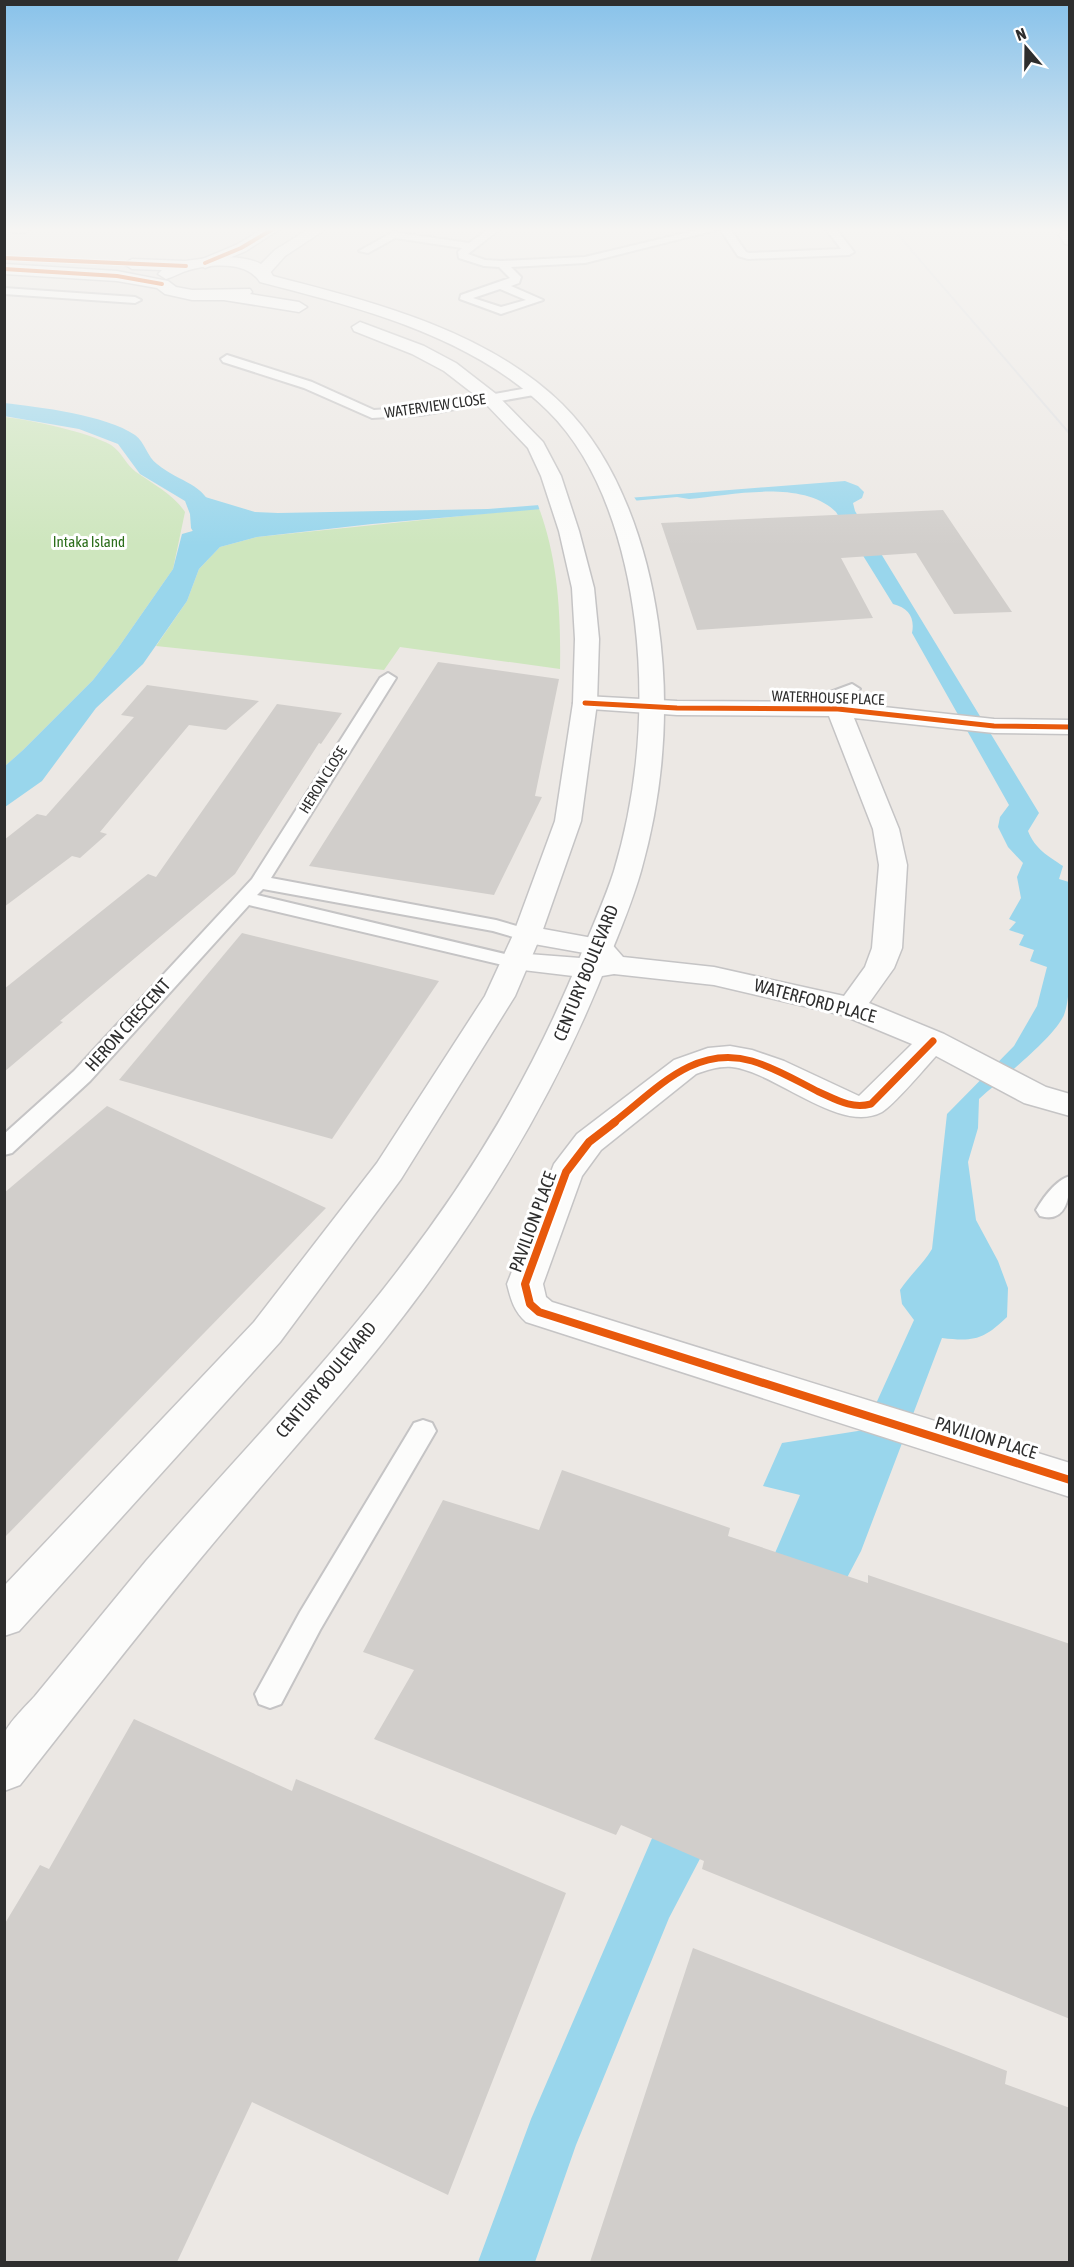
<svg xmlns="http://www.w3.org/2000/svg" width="1074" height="2267" font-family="'Asap Condensed',sans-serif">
<rect width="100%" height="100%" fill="#ece8e4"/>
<!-- green -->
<g fill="#cee6be">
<path d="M 5,417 C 31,420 88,432 111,445 C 122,452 126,465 136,472 C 153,484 174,495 185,512 L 173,569 L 118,648 L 93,680 L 23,750 L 5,766 Z"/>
<path d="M 539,508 C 558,560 561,614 560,669 L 400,647 L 384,670 L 156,646 L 187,601 L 199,569 L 220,547 L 257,537 Z"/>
</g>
<!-- water -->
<path fill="#99d6ec" d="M 845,481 L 858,486 L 864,492 L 862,498 L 853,503 L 855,511 L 1039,813 L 1028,831 C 1035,849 1048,856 1063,866 L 1059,879 L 1069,882 C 1069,913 1074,990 1064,1015 C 1054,1038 1000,1080 979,1099 L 978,1128 L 968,1162 L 976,1220 L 998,1261 L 1008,1288 L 1007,1317 C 984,1339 975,1342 942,1338 L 861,1551 L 669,1918 L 576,2145 L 535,2262 L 478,2262 L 531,2119 L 800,1495 L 763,1486 L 782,1443 L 864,1430 L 914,1320 L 902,1304 L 900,1290 C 910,1275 923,1264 932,1249 L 947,1114 L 1014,1046 L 1037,1006 L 1047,967 L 1030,961 L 1034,950 L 1019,945 L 1024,935 L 1009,930 L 1016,922 L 1009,919 L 1021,898 L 1017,877 L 1023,863 L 1008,847 L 998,827 L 1000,817 L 1009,805 L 912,633 C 915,618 909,608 893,604 L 836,512 C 802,479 732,495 689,499 L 677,497 L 372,524 L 257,537 L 220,547 L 199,569 L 187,601 L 143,664 L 96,708 L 42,781 L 5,807 L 5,766 L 23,750 L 93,680 L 118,648 L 173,569 L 182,534 L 203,528 L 204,511 L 192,493 L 255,512 L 278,513 L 488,509 Z"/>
<!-- pier -->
<path fill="#ece8e4" d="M 632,494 L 638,503 L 540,511 L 537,502 Z"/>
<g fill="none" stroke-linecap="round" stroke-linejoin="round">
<!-- canal -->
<path fill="#99d6ec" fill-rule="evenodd" d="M 4,403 C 39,407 106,415 135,435 C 145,442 147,457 157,464 C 186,487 213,483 215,528 L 212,533 L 203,535 L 194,533 L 191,528 L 190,514 L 185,501 L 140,474 L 118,444 L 79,429 L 4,416 Z"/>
</g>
<!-- building -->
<g fill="#d1cecb">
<path d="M 943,510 L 1012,612 L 954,614 L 916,553 L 841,558 L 873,618 L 697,630 L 661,523 Z"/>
<path d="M 438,662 L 559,679 L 535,796 L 542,797 L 494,895 L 309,866 Z"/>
<path d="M 147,685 L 259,701 L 226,730 L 189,725 L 100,832 L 107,834 L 80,858 L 72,856 L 4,907 L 4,840 L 37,814 L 46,816 L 134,717 L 121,715 Z"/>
<path d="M 277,704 L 342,713 L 321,744 L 319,743 L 235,874 L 60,1021 L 63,1022 L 4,1072 L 4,989 L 148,874 L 156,877 Z"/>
<path d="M 242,933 L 439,981 L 332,1139 L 119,1080 Z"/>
<path d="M 107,1106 L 326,1208 L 4,1538 L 4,1193 Z"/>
<path d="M 562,1470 L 730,1528 L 728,1536 L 868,1583 L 868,1575 L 1070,1644 L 1070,2019 L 702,1869 L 704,1861 L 621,1825 L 616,1835 L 374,1739 L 414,1670 L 363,1652 L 443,1500 L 539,1530 Z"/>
<path d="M 134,1719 L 292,1791 L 296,1779 L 566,1893 L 448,2195 L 252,2102 L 177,2262 L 4,2262 L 4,1925 L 40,1865 L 49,1869 Z"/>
<path d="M 693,1948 L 1007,2071 L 1005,2084 L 1070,2108 L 1070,2262 L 590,2262 Z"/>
</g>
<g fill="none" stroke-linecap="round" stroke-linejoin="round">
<!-- service casing -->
<g stroke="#c5c4c5" stroke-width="4">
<g id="service">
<path d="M 9,229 L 29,229 C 25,234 13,234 9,229 Z"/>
<path d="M 489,229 L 500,229 L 468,254 L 485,260 L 502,261 L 585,257 L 702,229 L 730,229 L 746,252 L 749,253 L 841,249 L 826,229 L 836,229 L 854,252 L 849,255 L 748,259 L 738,256 L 720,229 L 585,263 L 511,267 L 521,277 L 519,283 L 511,286 L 543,300 L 501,314 L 460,299 L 461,295 L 510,278 L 499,267 L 484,266 L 459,258 L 458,252 L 462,248 L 395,238 L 368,253 L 359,251 L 393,232 L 469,243 ZM 500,289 L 526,300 L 501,307 L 473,298 Z"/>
<path d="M 4,288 L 135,297 L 141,300 L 135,303 L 4,294 Z"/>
<path d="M 227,355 L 312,382 L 374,410 L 421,407 L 534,387 L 540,391 L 534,395 L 421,415 L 372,418 L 304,388 L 223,362 L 221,359 Z"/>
<path d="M 388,673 L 396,678 L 271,878 L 496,920 L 534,931 L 537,935 L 534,939 L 527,941 L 493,931 L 263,889 L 257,895 L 522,958 L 525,962 L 522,966 L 515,968 L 249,905 L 90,1081 L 12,1153 L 4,1155 L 4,1134 L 74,1071 L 252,879 L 380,678 Z"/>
<path d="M 852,684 L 860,689 C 848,704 802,708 782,711 L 774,706 L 776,702 L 825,694 Z"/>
<path d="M 1070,1176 C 1070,1195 1067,1224 1040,1216 L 1036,1210 C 1043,1198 1056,1180 1070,1176 Z"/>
<path d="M 423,1420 L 432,1423 L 436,1431 L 320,1630 L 281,1704 L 270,1708 L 259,1704 L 255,1694 L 300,1612 L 414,1423 Z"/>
</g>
</g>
<!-- minor casing -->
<g stroke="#c5c4c5" stroke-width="3">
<path id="minor" d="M 585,696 L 677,701 L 838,702 L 994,719 L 1070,720 L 1070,734 L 994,733 L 854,718 L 899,829 L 907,865 L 902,948 L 894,968 L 869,1003 L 944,1034 L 1046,1087 L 1070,1094 L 1070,1116 L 1024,1103 L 936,1056 C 925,1068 894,1105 882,1112 C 840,1135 776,1072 732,1067 C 719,1066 708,1070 696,1074 L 601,1150 L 582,1176 L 543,1284 L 546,1297 L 552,1302 L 1070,1463 L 1070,1497 L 526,1322 C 514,1311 511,1300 507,1284 L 554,1164 L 577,1134 L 674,1060 L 708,1048 L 730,1046 L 752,1050 L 784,1061 L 859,1096 L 912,1044 L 842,1015 L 714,985 L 614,974 L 590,978 L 505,968 L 500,962 L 505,956 L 515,953 L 593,959 L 590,954 L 517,941 L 513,935 L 517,929 L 527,926 L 609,941 L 623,957 L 714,967 L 844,996 L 865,967 L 872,948 L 879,865 L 873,829 L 829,716 L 677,715 L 576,708 L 573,703 L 576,698 Z"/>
</g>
<!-- tertiary casing -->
<g stroke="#c5c4c5" stroke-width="3">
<g id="tertiary">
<path d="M 263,229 L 280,229 L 246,251 L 210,266 L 205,268 L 197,263 L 200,260 L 236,245 Z"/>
<path d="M 309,229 L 326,229 L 285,256 L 269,274 L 257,274 L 255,271 L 257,268 L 275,250 Z"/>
<path d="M 1070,230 L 1070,245 L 1065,244 L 1059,235 L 1061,232 Z"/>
</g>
</g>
<!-- secondary casing -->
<g stroke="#c5c4c5" stroke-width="3">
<g id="secondary">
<path d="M 216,257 C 234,257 264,257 273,276 C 373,302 486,330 562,404 C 618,459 647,545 658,622 C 670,705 664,790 641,871 C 633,899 622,926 611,953 C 565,1074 500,1185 423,1290 C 362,1373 292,1449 226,1528 C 155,1612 88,1699 20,1785 L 4,1791 C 4,1779 1,1742 5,1733 C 8,1723 28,1704 35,1696 C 72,1651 109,1606 146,1561 C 230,1464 321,1371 399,1269 C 476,1169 535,1069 582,952 C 593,925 605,899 614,871 C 638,791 645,706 635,622 C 626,550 602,464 548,411 C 473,336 360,308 260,282 C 247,261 211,264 189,270 C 181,272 174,277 166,279 L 158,274 L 162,270 L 132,269 L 124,264 L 132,259 L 185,261 Z"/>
<path d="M 4,264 L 117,271 L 168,281 L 176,287 L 192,290 L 250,289 L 252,292 L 250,294 L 299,302 L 307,307 L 299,312 L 224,300 L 192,300 L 165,294 L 157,288 L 117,281 L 4,274 Z"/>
<path d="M 360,322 L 424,346 L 456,363 L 496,394 L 543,442 L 561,476 L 579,531 L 594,588 L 599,639 L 597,703 L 581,821 L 541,935 L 515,996 L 401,1179 L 280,1342 L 19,1631 L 4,1636 L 4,1586 L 254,1322 L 377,1163 L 485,996 L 513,935 L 555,821 L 573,703 L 575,639 L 572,588 L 559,531 L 541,476 L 528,448 L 484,402 L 444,371 L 412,354 L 354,331 L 352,327 Z"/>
</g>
</g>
<!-- service -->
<use href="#service" fill="#fcfcfb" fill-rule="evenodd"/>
<!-- minor -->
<use href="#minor" fill="#fcfcfb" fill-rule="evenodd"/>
<!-- tertiary -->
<use href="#tertiary" fill="#fcfcfb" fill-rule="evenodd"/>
<!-- secondary -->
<use href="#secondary" fill="#fcfcfb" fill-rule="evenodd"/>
<!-- rail -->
<path stroke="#dfdfe1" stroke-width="2" d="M 893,229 L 1070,434"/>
<!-- cycleway-far3 casing -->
<g stroke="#fff" stroke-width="6">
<g id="cycleway-far3">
<path d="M 4,258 L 186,266"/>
<path d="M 205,263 L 241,248 L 273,229"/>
<path d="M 4,269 L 117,276 L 162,284"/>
</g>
</g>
<!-- cycleway-far2 casing -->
<g stroke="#fff" stroke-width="8">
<path id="cycleway-far2" d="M 585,703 L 677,708 L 838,709 L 994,726 L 1070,727"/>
</g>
<!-- cycleway-far1 casing -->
<g stroke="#fff" stroke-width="10">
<path id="cycleway-far1" d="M 613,1123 C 655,1091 694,1044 752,1061 C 776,1068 797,1081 819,1092 C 837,1100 851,1109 871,1104 L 933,1041"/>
</g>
<!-- cycleway casing -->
<g stroke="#fff" stroke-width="12">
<path id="cycleway" d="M 615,1122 L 589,1142 L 566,1172 L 525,1284 L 530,1304 L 539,1312 L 1070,1480"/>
</g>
<!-- cycleway-far3 -->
<use href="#cycleway-far3" stroke="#e8590c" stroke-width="4"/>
<!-- cycleway-far2 -->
<use href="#cycleway-far2" stroke="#e8590c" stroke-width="5"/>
<!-- cycleway-far1 -->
<use href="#cycleway-far1" stroke="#e8590c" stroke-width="7"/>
<!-- cycleway -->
<use href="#cycleway" stroke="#e8590c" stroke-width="8"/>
</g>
<!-- sky -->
<linearGradient id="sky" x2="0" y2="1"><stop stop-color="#88c2ea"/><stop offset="0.42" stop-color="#f6f5f3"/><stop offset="1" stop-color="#f6f5f3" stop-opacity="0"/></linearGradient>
<rect width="1074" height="546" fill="url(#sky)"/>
<g text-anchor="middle" stroke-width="6" stroke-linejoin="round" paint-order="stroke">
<!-- far-street labels -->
<g font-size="15" fill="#2e2e2e" stroke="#fff">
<text transform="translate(435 406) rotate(-8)" y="5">WATERVIEW CLOSE</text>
<text transform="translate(828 698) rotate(2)" y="5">WATERHOUSE PLACE</text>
<text transform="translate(323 780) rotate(-58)" y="5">HERON CLOSE</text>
</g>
<!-- far-park labels -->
<g font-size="15" fill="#2c6e1b" stroke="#fff">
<text x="89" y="547">Intaka Island</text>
</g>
<!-- street labels -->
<g font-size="18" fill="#2e2e2e" stroke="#fff">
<text transform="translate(586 973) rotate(-68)" y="6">CENTURY BOULEVARD</text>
<text transform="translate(815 1001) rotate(15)" y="6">WATERFORD PLACE</text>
<text transform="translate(128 1025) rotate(-48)" y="6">HERON CRESCENT</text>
<text transform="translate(533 1222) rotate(-70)" y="6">PAVILION PLACE</text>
<text transform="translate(326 1380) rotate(-50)" y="6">CENTURY BOULEVARD</text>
<text transform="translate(986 1438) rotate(17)" y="6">PAVILION PLACE</text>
</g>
</g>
<!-- border -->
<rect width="1074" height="2267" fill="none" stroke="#2e2e2e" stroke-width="12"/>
<!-- north arrow -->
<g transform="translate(1026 48) rotate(340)" stroke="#ffffff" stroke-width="4.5" paint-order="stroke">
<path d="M0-4.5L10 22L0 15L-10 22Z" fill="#2e2e2e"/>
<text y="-9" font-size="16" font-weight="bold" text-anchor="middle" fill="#2e2e2e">N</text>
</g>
</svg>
